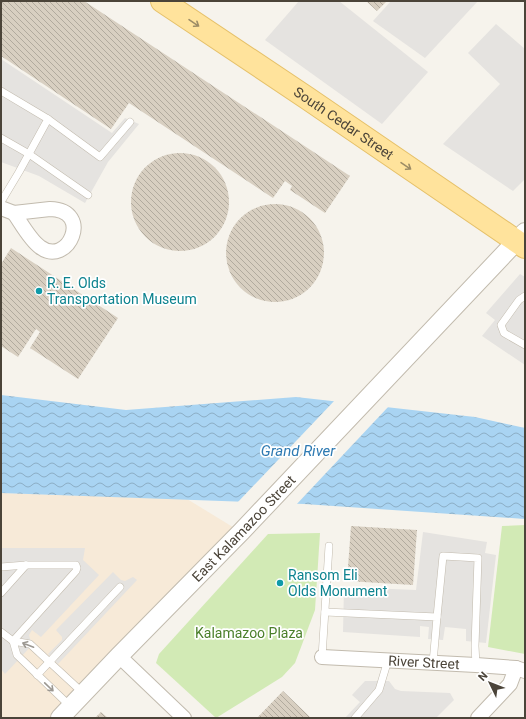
<svg xmlns="http://www.w3.org/2000/svg" width="526" height="719" font-family="Roboto,sans-serif">
<defs>
<pattern id="water-waves" width="16" height="10" patternUnits="userSpaceOnUse"><rect width="16" height="10" fill="#a9d4f2"/><path d="M0 5q4-4 8 0t8 0" fill="none" stroke="#8caec5"/></pattern>
<pattern id="building-back-hatch" width="6" height="6" patternUnits="userSpaceOnUse"><rect width="6" height="6" fill="#d8cfc1"/><path d="M-1 5l2 2M0 0l6 6M5-1l2 2" fill="none" stroke="#b1aa9e"/></pattern>
</defs>
<rect width="100%" height="100%" fill="#f6f3ec"/>
<!-- commercial -->
<path fill="#f7ead8" d="M 1,493 L 187,499 L 241,532 L 60,718 L 1,718 Z"/>
<!-- green -->
<g fill="#d2eab5">
<path d="M 525,525 L 525,654 L 488,647 L 502,526 Z"/>
<path d="M 320,533 L 315,610 L 295,663 L 282,677 L 216,718 L 156,663 L 159,654 L 268,534 Z"/>
</g>
<!-- parking -->
<g fill="#e5e3e0">
<path d="M 299,1 L 339,1 L 428,72 L 382,124 L 265,40 Z"/>
<path d="M 391,1 L 478,1 L 425,58 L 373,21 Z"/>
<path d="M 496,24 L 525,49 L 525,179 L 513,191 L 443,144 L 500,84 L 468,53 Z"/>
<path d="M 1,59 L 112,133 L 125,118 L 139,124 L 108,162 L 85,203 L 39,176 L 1,162 Z"/>
<path d="M 520,274 L 525,277 L 525,365 L 482,336 L 495,320 L 486,313 Z"/>
<path d="M 423,532 L 487,542 L 485,553 L 496,555 L 486,643 L 466,641 L 466,629 L 445,627 L 443,640 L 428,639 L 429,627 L 420,626 L 420,637 L 343,632 L 344,587 L 416,590 Z"/>
<path d="M 1,548 L 85,548 L 83,560 L 99,575 L 41,637 L 32,630 L 29,635 L 30,639 L 34,643 L 5,674 L 1,669 Z"/>
<path d="M 113,572 L 121,580 L 125,581 L 133,577 L 137,580 L 58,664 L 48,654 L 62,640 L 62,637 L 56,630 Z"/>
<path d="M 365,681 L 389,681 L 395,689 L 401,691 L 450,693 L 454,700 L 436,718 L 345,718 L 360,702 L 352,695 Z"/>
</g>
<!-- water -->
<path fill="url(#water-waves)" d="M 1,395 L 126,410 L 296,397 L 475,417 L 525,428 L 525,519 L 304,504 L 1,493 Z"/>
<!-- pier -->
<path fill="#f6f3ec" d="M 336,399 L 389,406 L 295,506 L 237,503 Z"/>
<!-- building -->
<g fill="url(#building-back-hatch)">
<path d="M 1,1 L 84,1 L 350,176 L 325,213 L 290,190 L 292,186 L 285,181 L 273,198 L 129,103 L 111,129 L 1,56 Z"/>
<path d="M 366,1 L 387,1 L 377,11 Z"/>
<circle cx="180" cy="202" r="49"/>
<circle cx="275" cy="253" r="49"/>
<path d="M 11,248 L 118,318 L 78,379 L 30,348 L 40,332 L 36,329 L 18,357 L 1,346 L 1,264 Z"/>
<path d="M 351,526 L 417,530 L 413,585 L 347,581 Z"/>
<path d="M 283,691 L 311,718 L 257,718 Z"/>
<path d="M 101,712 L 108,718 L 95,718 Z"/>
</g>
<g fill="none" stroke-linecap="round" stroke-linejoin="round">
<!-- service casing -->
<g stroke="#c2bbae" stroke-width="8">
<g id="service">
<path d="M 1,91 L 48,119 L 19,172 L 1,202"/>
<path d="M 48,119 L 100,157 L 130,122"/>
<path d="M 1,138 L 29,154 L 88,195"/>
<path d="M 525,296 L 519,300 L 501,325 L 504,333 L 525,345"/>
<path d="M 1,567 L 26,565 L 76,565 L 77,568 L 76,571 L 13,641 L 1,632"/>
<path d="M 1,593 L 26,565"/>
<path d="M 325,612 L 437,617 L 433,663"/>
<path d="M 437,617 L 443,556 L 478,558 L 475,646 L 476,665"/>
<path d="M 322,657 L 329,546"/>
<path d="M 37,675 L 120,587"/>
<path d="M 71,707 L 17,655 L 13,641 L 30,644 L 83,693"/>
<path d="M 355,718 L 379,690 L 388,660"/>
</g>
</g>
<!-- minor casing -->
<g stroke="#c2bbae" stroke-width="16">
<g id="minor">
<path d="M 1,208 L 14,213"/>
<path d="M 50,209 C 94,210 68,268 40,247 C 30,240 21,223 14,213 Z"/>
<path d="M 119,656 L 184,718"/>
<path id="s1" d="M 322,657 L 476,665 L 516,668 L 525,671"/>
<path d="M 478,718 L 510,684 L 516,668"/>
</g>
</g>
<!-- tertiary casing -->
<g stroke="#c2bbae" stroke-width="20">
<g id="tertiary">
<path id="s2" d="M 60,718 L 119,656 L 241,532 L 525,232"/>
</g>
</g>
<!-- primary casing -->
<g stroke="#e6c16a" stroke-width="24">
<g id="primary">
<path id="s3" d="M 162,1 L 307,98 L 525,247"/>
</g>
</g>
<!-- service -->
<use href="#service" stroke="#fff" stroke-width="7"/>
<!-- minor -->
<use href="#minor" stroke="#fff" stroke-width="14"/>
<!-- tertiary -->
<use href="#tertiary" stroke="#fff" stroke-width="18"/>
<!-- primary -->
<use href="#primary" stroke="#ffe39c" stroke-width="22"/>
</g>
<!-- one-way arrows -->
<defs><path id="oneway-shaft" d="M-6 0H5M1.5-3L5.5 0L1.5 3" fill="none" stroke-width="1.6" stroke-linecap="round" stroke-linejoin="round"/></defs>
<g stroke="#9c8c66">
<use href="#oneway-shaft" transform="translate(194 23) rotate(34)"/>
<use href="#oneway-shaft" transform="translate(406 166) rotate(34)"/>
</g>
<g stroke="#9c9892">
<use href="#oneway-shaft" transform="translate(28 645) rotate(-159)"/>
<use href="#oneway-shaft" transform="translate(49 687) rotate(44)"/>
</g>
<!-- markers -->
<g fill="#0f9aa8" stroke="#fff" stroke-width="1.5">
<circle cx="39" cy="291" r="4"/>
<circle cx="280" cy="583" r="4"/>
</g>
<g text-anchor="middle" stroke-width="3.5" stroke-linejoin="round" paint-order="stroke">
<!-- street labels -->
<g font-size="14" fill="#4b4439" stroke="#fff">
<text dy="5" stroke="none"><textPath href="#s3" startOffset="219">South Cedar Street</textPath></text>
<text dy="5" stroke="none"><textPath href="#s2" startOffset="264">East Kalamazoo Street</textPath></text>
<text dy="5" stroke="none"><textPath href="#s1" startOffset="102">River Street</textPath></text>
</g>
<!-- culture labels -->
<g font-size="14" fill="#0d838f" stroke="#fff" text-anchor="start">
<text x="47" y="288">R. E. Olds<tspan x="47" dy="16">Transportation Museum</tspan></text>
<text x="288" y="580">Ransom Eli<tspan x="288" dy="16">Olds Monument</tspan></text>
</g>
<!-- park labels -->
<g font-size="14" fill="#4a7f2a" stroke="#fff">
<text x="249" y="638">Kalamazoo Plaza</text>
</g>
<!-- water labels -->
<g font-size="15" font-style="italic" fill="#2e7ab2" stroke="#fff">
<text x="298" y="456">Grand River</text>
</g>
</g>
<!-- border -->
<rect width="526" height="719" fill="none" stroke="#4b4439" stroke-width="4"/>
<!-- north arrow -->
<g transform="translate(490 683) rotate(313)" stroke="#ffffff" stroke-width="3" paint-order="stroke">
<path d="M0-3L7 15L0 10L-7 15Z" fill="#4b4439"/>
<text y="-6" font-size="11" font-weight="bold" text-anchor="middle" fill="#4b4439">N</text>
</g>
</svg>
